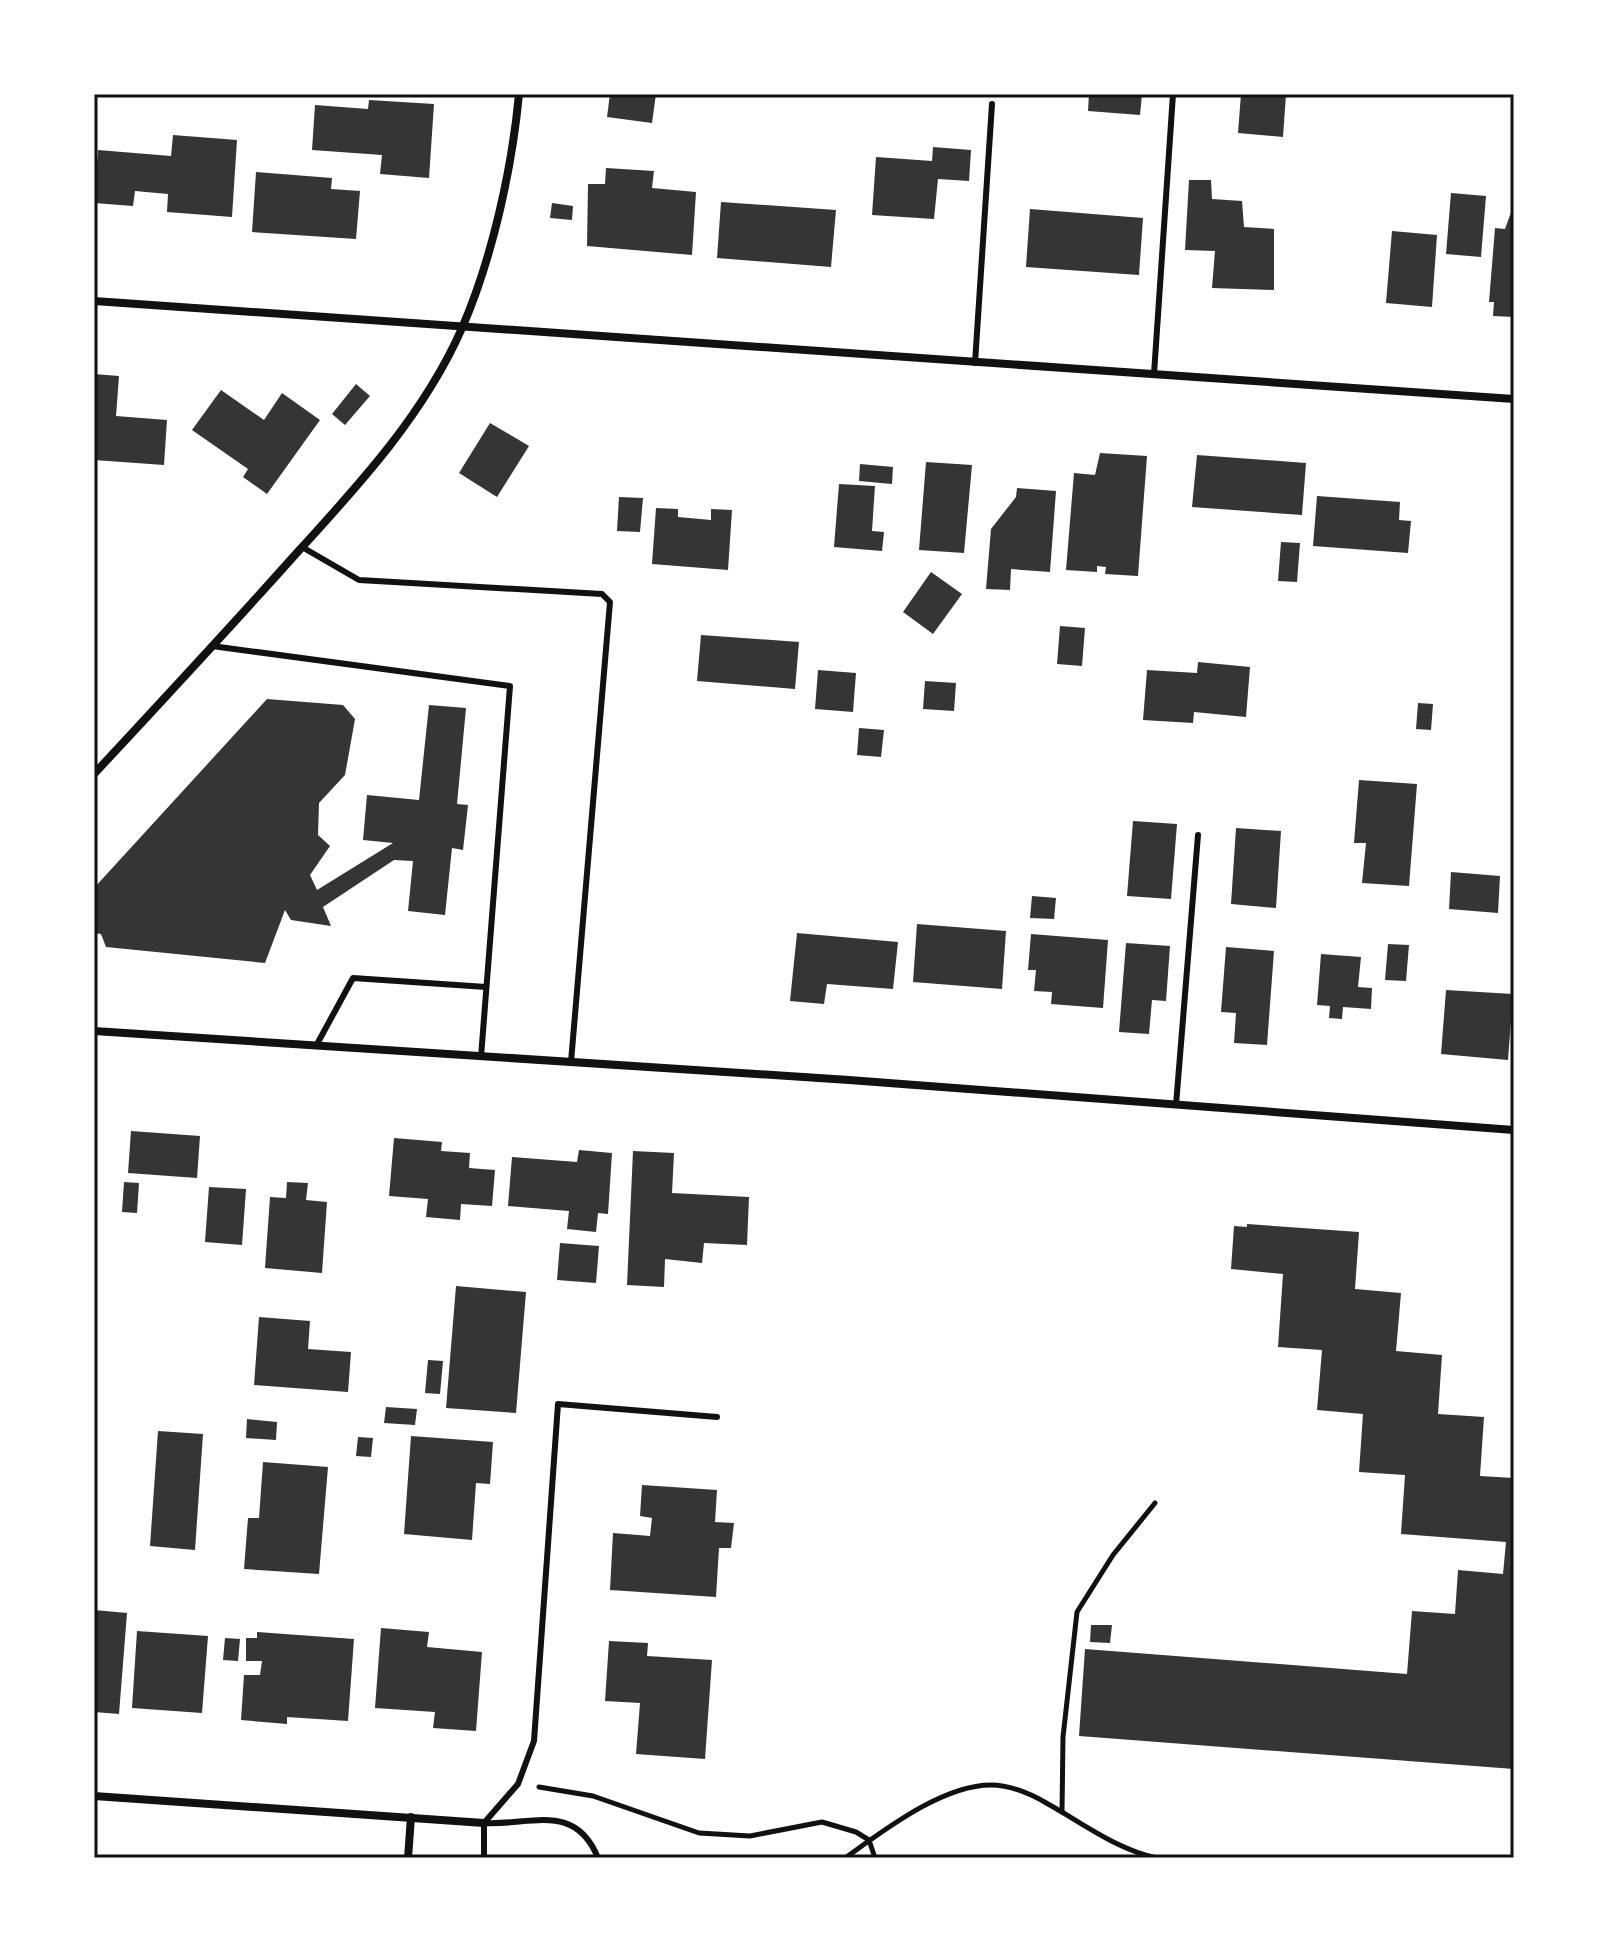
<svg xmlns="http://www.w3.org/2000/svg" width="1608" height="1952" font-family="'Source Serif 4',serif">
<rect width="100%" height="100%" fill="#fff"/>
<!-- building -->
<g fill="#353535">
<path d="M 610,94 L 656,94 L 652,123 L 607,117 Z"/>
<path d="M 1089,94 L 1142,94 L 1140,115 L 1088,111 Z"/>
<path d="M 1241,94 L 1286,94 L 1283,137 L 1238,133 Z"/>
<path d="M 369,100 L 434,104 L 429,178 L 380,174 L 382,155 L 312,150 L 315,105 L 368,109 Z"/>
<path d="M 173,135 L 237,140 L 232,217 L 167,212 L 168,194 L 135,191 L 133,206 L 94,203 L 98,150 L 171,156 Z"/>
<path d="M 933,147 L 971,150 L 969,181 L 938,179 L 934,219 L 872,215 L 876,157 L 932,161 Z"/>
<path d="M 606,168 L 654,171 L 652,188 L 696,192 L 692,255 L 587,246 L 588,184 L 605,184 Z"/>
<path d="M 256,172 L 332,178 L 331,189 L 360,191 L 356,239 L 252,232 Z"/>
<path d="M 1189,180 L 1211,180 L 1212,199 L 1242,201 L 1244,227 L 1274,229 L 1274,290 L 1212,288 L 1215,251 L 1185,250 Z"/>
<path d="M 1451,193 L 1486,196 L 1481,257 L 1446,254 Z"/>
<path d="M 721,202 L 836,210 L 831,267 L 717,258 Z"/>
<path d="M 552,203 L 573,206 L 572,220 L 550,218 Z"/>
<path d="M 1514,204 L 1514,317 L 1493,316 L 1494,302 L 1489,302 L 1495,228 L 1505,229 Z"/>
<path d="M 1030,209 L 1143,218 L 1139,275 L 1026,267 Z"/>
<path d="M 1392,231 L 1437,235 L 1432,307 L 1386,303 Z"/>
<path d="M 94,374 L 119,376 L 116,416 L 167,420 L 164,465 L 94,460 Z"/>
<path d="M 356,384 L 370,396 L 345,425 L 332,414 Z"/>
<path d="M 221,390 L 264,420 L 282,393 L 320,420 L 267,494 L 243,477 L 248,469 L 192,430 Z"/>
<path d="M 490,423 L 529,446 L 497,497 L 459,473 Z"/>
<path d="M 1100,453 L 1147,456 L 1138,576 L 1105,574 L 1106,567 L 1097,566 L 1097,572 L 1066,570 L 1074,473 L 1095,475 Z"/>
<path d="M 1197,455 L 1306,463 L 1302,515 L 1192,507 Z"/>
<path d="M 926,462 L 972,465 L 964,553 L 919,550 Z"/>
<path d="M 860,464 L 893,467 L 892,484 L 859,481 Z"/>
<path d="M 839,484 L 875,486 L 872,531 L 884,532 L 882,551 L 834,547 Z"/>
<path d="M 1017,488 L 1056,491 L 1050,572 L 1011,569 L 1010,590 L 986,589 L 991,529 L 1016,497 Z"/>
<path d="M 1317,496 L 1400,502 L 1399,520 L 1411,521 L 1408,553 L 1313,546 Z"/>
<path d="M 619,497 L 643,498 L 640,532 L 617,531 Z"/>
<path d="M 656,508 L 678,509 L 678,517 L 711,520 L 711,509 L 732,510 L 728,570 L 652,564 Z"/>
<path d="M 1281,542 L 1300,543 L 1297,582 L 1278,581 Z"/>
<path d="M 931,572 L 962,594 L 933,634 L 903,612 Z"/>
<path d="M 1060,626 L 1085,628 L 1082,666 L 1057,664 Z"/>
<path d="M 701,635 L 799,642 L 795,689 L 697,681 Z"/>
<path d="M 1198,662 L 1250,667 L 1246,717 L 1194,712 L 1193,723 L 1143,720 L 1147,670 L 1197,673 Z"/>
<path d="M 818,670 L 856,673 L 853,712 L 815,709 Z"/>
<path d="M 925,681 L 956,683 L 954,711 L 923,709 Z"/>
<path d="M 267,699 L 343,705 L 355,719 L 345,775 L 319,803 L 318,835 L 330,846 L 310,875 L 317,890 L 393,843 L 363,840 L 367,795 L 419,800 L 429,705 L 466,708 L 457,804 L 468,805 L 463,850 L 452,848 L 445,915 L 408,911 L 413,861 L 394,860 L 323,907 L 331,926 L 291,920 L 285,910 L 265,963 L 106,947 L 101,934 L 94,933 L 94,888 Z"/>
<path d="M 1418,703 L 1433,704 L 1431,730 L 1416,729 Z"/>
<path d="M 859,728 L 884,730 L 881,757 L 857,755 Z"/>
<path d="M 1359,780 L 1417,784 L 1409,886 L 1362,883 L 1366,843 L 1354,843 Z"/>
<path d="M 1133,821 L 1177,824 L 1171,899 L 1127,896 Z"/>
<path d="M 1236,828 L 1281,831 L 1276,908 L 1231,904 Z"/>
<path d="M 1451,872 L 1500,876 L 1498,913 L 1449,909 Z"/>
<path d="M 1032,896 L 1056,898 L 1054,919 L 1030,918 Z"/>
<path d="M 917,924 L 1006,931 L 1002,989 L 913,982 Z"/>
<path d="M 797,933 L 898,942 L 893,989 L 827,984 L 824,1004 L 790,1001 Z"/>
<path d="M 1031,934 L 1108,940 L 1103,1008 L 1051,1004 L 1052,992 L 1034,991 L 1036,970 L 1028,970 Z"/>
<path d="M 1126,943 L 1170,946 L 1166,1001 L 1152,1000 L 1149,1034 L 1119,1032 Z"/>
<path d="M 1388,944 L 1409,945 L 1406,981 L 1385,980 Z"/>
<path d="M 1226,947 L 1274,951 L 1267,1045 L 1234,1043 L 1236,1013 L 1221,1012 Z"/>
<path d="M 1321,954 L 1361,957 L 1358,987 L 1372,988 L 1371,1009 L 1343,1007 L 1342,1019 L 1329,1018 L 1330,1006 L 1317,1005 Z"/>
<path d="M 1446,990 L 1513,994 L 1508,1060 L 1441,1054 Z"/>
<path d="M 131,1131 L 200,1136 L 197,1178 L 128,1173 Z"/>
<path d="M 394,1138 L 442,1142 L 441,1151 L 470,1153 L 469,1168 L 495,1170 L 492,1206 L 461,1204 L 460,1220 L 426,1217 L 428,1199 L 389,1196 Z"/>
<path d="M 579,1150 L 612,1153 L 608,1214 L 598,1213 L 596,1232 L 567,1229 L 569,1211 L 508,1206 L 512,1157 L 577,1162 Z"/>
<path d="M 633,1151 L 674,1153 L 672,1193 L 749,1197 L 747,1245 L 704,1243 L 702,1263 L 665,1259 L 664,1287 L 627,1285 Z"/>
<path d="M 124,1182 L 139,1183 L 137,1213 L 122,1212 Z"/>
<path d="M 287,1182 L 308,1183 L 306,1200 L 327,1202 L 322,1273 L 265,1268 L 270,1197 L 286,1198 Z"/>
<path d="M 209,1187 L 246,1189 L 242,1245 L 205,1242 Z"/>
<path d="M 1247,1224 L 1359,1232 L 1355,1289 L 1401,1293 L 1396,1351 L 1442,1355 L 1438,1414 L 1484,1417 L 1480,1476 L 1514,1478 L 1514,1769 L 1079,1736 L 1085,1649 L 1407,1674 L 1412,1611 L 1455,1614 L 1458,1570 L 1503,1574 L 1506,1542 L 1401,1534 L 1405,1475 L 1359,1472 L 1363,1414 L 1317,1410 L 1322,1350 L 1278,1347 L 1283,1274 L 1231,1269 L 1234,1226 L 1247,1227 Z"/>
<path d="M 560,1243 L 599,1246 L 596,1283 L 557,1280 Z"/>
<path d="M 456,1286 L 526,1292 L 516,1413 L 446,1408 Z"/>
<path d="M 259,1317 L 310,1321 L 308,1349 L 351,1352 L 348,1392 L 254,1385 Z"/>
<path d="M 428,1360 L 443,1361 L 440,1394 L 425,1393 Z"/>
<path d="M 386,1407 L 417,1409 L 415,1425 L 384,1423 Z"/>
<path d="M 247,1419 L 277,1422 L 276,1440 L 246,1438 Z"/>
<path d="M 158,1431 L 203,1434 L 195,1550 L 150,1546 Z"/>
<path d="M 411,1436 L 493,1442 L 490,1484 L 476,1483 L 472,1540 L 404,1534 Z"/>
<path d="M 358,1437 L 373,1438 L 371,1457 L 356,1456 Z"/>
<path d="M 263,1462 L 328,1467 L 319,1574 L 244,1569 L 248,1518 L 259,1518 Z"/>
<path d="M 642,1485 L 717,1490 L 715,1522 L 734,1523 L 731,1548 L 719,1548 L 716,1597 L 610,1590 L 613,1533 L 650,1536 L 652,1518 L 640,1516 Z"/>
<path d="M 94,1610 L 127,1613 L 119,1714 L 94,1712 Z"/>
<path d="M 1091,1625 L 1112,1625 L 1110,1643 L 1090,1642 Z"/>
<path d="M 381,1628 L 429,1632 L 427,1647 L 482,1652 L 476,1731 L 433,1728 L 435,1712 L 375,1708 Z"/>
<path d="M 137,1631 L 208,1636 L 202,1713 L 132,1708 Z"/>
<path d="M 257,1632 L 354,1639 L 348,1721 L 287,1717 L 287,1724 L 241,1720 L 244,1675 L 260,1675 L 262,1661 L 246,1661 L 246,1638 L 257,1638 Z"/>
<path d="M 225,1638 L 240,1639 L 238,1661 L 223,1660 Z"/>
<path d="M 609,1641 L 648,1643 L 647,1656 L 712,1660 L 705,1759 L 636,1754 L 640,1703 L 605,1701 Z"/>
</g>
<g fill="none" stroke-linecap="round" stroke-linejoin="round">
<!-- path -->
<g stroke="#111" stroke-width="5">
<path d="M 539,1787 L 593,1796 L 699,1833 L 750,1836 L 822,1822 L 856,1832 L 869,1840 L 875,1858"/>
<path d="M 1062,1812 L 1063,1737 L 1077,1612 L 1113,1555 L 1155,1503"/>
<path d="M 845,1858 C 883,1831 942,1785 991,1785 C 1011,1785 1031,1794 1048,1804 C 1084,1824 1116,1849 1157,1858"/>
</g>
<!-- service -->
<g stroke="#111" stroke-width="6">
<path d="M 975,363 L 992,104"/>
<path d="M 1154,374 L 1173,94"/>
<path d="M 302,547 L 359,580 L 602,594 L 610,602 L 571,1062"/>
<path d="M 212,646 L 510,686 L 481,1057"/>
<path d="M 316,1046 L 353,978 L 486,987"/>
<path d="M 1176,1105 L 1198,835"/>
<path d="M 484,1823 L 518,1784 L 534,1741 L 558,1404 L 717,1417"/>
<path d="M 484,1823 C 530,1826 575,1801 598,1858"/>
<path d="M 484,1823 L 484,1858"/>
</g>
<!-- minor -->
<g stroke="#111" stroke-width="8">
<path d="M 94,301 L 1514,399"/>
<path d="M 94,774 C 161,702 228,630 294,556 C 357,487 424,415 462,328 C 492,259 512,169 519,94"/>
<path d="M 94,1031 L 849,1080 L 1514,1130"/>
<path d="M 94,1796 L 484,1823"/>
<path d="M 408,1858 L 411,1817"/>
</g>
</g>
<!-- border -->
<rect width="1608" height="1952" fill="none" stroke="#ffffff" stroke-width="192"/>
<rect x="96" y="96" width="1416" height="1760" fill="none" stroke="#111" stroke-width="3"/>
</svg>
